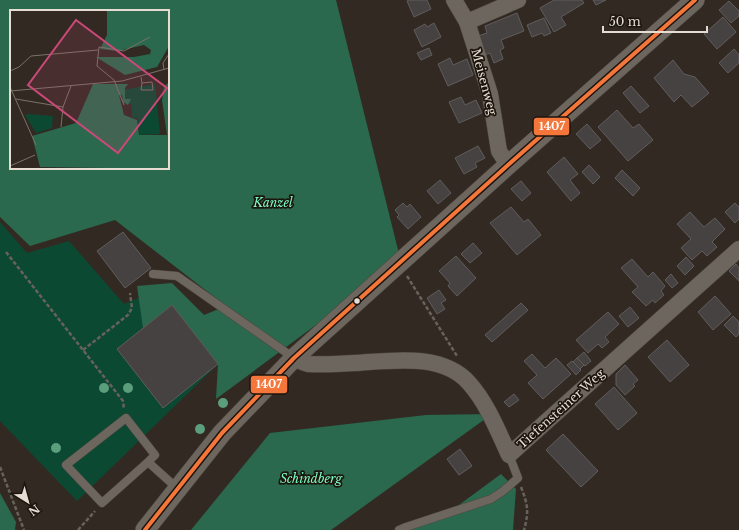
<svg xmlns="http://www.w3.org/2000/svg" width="739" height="530" font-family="'Libre Baskerville',serif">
<rect width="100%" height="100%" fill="#322a22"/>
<!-- green -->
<path fill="#0b4932" d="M 0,222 L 27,253 L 69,241 L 124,304 L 156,291 L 223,347 L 218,364 L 77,501 L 0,421 Z"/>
<!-- forest -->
<g fill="#2a694d" fill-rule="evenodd">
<path d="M 0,0 L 336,0 L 401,262 L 216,399 L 218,364 L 172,305 L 143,328 L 137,286 L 172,283 L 204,315 L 226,306 L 115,220 L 30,246 L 0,217 ZM 11,11 L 168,11 L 168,168 L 11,168 Z"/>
<path d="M 492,414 L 331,530 L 191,530 L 270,433 L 426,415 Z"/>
<path d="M 501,474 L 516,489 L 513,530 L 404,530 L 444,516 Z"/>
<path d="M 0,493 L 16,522 L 15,530 L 0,530 Z"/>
</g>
<!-- building -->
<g fill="#474242" stroke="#615c5d">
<path d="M 409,0 L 427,0 L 431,9 L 414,17 L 407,1 Z"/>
<path d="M 554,0 L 582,0 L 584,3 L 561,17 L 566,25 L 554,32 L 540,8 Z"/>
<path d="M 593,0 L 606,0 L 596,5 Z"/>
<path d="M 729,1 L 739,11 L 739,16 L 731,23 L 719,10 Z"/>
<path d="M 517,13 L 524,31 L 501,40 L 504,48 L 500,50 L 503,59 L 494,63 L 490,53 L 482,56 L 475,37 L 487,33 L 485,26 Z"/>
<path d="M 723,17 L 736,32 L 717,49 L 704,34 Z"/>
<path d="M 544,18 L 551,33 L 544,36 L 542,33 L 532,37 L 527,25 Z"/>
<path d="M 434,23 L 441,37 L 422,47 L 414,30 L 425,24 L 427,27 Z"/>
<path d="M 429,48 L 432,55 L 421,60 L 417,53 Z"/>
<path d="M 734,49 L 739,55 L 739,63 L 728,73 L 719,63 Z"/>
<path d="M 450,58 L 453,65 L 467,59 L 473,75 L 448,86 L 438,64 Z"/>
<path d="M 673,60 L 684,74 L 695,77 L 709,93 L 692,107 L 681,95 L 674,102 L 654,78 Z"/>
<path d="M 631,86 L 649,106 L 640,113 L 623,93 Z"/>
<path d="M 461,97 L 465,105 L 476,100 L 482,113 L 459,123 L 449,102 Z"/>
<path d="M 617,110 L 633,128 L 639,124 L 653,140 L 628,161 L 598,127 Z"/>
<path d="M 587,124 L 601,140 L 590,149 L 576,134 Z"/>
<path d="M 478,146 L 485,158 L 475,163 L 477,167 L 464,174 L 455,158 Z"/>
<path d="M 564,157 L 578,174 L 570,180 L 580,193 L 571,201 L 547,172 Z"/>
<path d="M 589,165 L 600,177 L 593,184 L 582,172 Z"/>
<path d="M 622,170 L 640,188 L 633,196 L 615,178 Z"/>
<path d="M 440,180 L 451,193 L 438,204 L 427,191 Z"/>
<path d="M 521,181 L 531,193 L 522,201 L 511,189 Z"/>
<path d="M 403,203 L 407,207 L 410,204 L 421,217 L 408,229 L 397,217 L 399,215 L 395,210 Z"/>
<path d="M 735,203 L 739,207 L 739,219 L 735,223 L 725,212 Z"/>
<path d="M 511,207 L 524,222 L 528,219 L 541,235 L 517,255 L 490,223 Z"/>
<path d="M 690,212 L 704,227 L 715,218 L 725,229 L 712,242 L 717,247 L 707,256 L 702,251 L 692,260 L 681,248 L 691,239 L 677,224 Z"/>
<path d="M 123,232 L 151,268 L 125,288 L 97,251 Z"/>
<path d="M 473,243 L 482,253 L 470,263 L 461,254 Z"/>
<path d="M 456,256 L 476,278 L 457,296 L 448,286 L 450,283 L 439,271 Z"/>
<path d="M 686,257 L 694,266 L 685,275 L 677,266 Z"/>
<path d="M 632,259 L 648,277 L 653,272 L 665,286 L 661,291 L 664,295 L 655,303 L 653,300 L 646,306 L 632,292 L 638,287 L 621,268 Z"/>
<path d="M 736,264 L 739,268 L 739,281 L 729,271 Z"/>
<path d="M 671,274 L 678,283 L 672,288 L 665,280 Z"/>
<path d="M 439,290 L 446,300 L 441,303 L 445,309 L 437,314 L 427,298 Z"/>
<path d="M 715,296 L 731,314 L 713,330 L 698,312 Z"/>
<path d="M 521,303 L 528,310 L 492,342 L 485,335 Z"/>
<path d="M 172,305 L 218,364 L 163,408 L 117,349 Z"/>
<path d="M 630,307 L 639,318 L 628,327 L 619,316 Z"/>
<path d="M 608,312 L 619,324 L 605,337 L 609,342 L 602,348 L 598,344 L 588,353 L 576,340 Z"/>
<path d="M 733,316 L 739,322 L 739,334 L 736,337 L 724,325 Z"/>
<path d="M 667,340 L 689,365 L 670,382 L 648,357 Z"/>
<path d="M 584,352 L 591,361 L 585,366 L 577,358 Z"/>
<path d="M 532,354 L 545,368 L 556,358 L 571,374 L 543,399 L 528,383 L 537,375 L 524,361 Z"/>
<path d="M 577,358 L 584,365 L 580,369 L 573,362 Z"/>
<path d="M 572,361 L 581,370 L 576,375 L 567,365 Z"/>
<path d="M 625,365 L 638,380 L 633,384 L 635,386 L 625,395 L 616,385 L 616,374 Z"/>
<path d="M 614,387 L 637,413 L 618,430 L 595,404 Z"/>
<path d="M 514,394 L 519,400 L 509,407 L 504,402 Z"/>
<path d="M 563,434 L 598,471 L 581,487 L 546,450 Z"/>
<path d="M 460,449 L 472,466 L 459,475 L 447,459 Z"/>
</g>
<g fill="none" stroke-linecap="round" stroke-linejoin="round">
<!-- service casing -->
<g stroke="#4e473f" stroke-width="9">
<g id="service">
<path d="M 153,274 L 177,276 L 294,358"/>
<path d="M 148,462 L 155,455 L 126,418 L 66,465 L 102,503 L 148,462 L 178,489"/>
<path d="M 399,530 L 406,527 L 491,499 L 503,491 L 518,478 L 509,455"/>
</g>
</g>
<!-- minor casing -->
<g stroke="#4e473f" stroke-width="17">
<g id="minor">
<path d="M 454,0 L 467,22 L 490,94 L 499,151 L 508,165"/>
<path d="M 467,22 L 518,0"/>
<path d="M 294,358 C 298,360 303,363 308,364 C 322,365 339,364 354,363 C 390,361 442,352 469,383 C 487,403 498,431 509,455 L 739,249"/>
</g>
</g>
<!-- tertiary casing -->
<g stroke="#4e473f" stroke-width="20">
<path id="tertiary" d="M 145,530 L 222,433 L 294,358 L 508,165 L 695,0"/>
</g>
<!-- path -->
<g stroke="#68625c" stroke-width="2.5" stroke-dasharray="4 2" stroke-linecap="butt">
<path d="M 6,252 L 123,401 L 124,409"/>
<path d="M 407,276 L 457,356"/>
<path d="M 83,350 L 128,315 L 132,308 L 130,293"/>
<path d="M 0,467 L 24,530"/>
<path d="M 521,487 C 528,505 529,512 524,530"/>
<path d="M 78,530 L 95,511"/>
</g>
<!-- service -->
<use href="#service" stroke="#6c665e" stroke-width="8"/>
<!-- minor -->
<use href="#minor" stroke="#6c665e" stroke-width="16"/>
<!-- tertiary -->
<use href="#tertiary" stroke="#6c665e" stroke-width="19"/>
<!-- bus-1 casing -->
<g stroke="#1b150e" stroke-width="7">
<path id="bus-1" d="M 145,530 L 222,433 L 294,358 L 508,165 L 695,0"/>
</g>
<!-- bus-1 -->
<use href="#bus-1" stroke="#f5763a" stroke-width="4"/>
</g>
<!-- trees -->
<g fill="#5b9e7b">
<circle cx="104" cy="388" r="5"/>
<circle cx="128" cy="388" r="5"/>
<circle cx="223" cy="403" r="5"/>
<circle cx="200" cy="429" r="5"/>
<circle cx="56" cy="448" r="5"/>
</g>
<!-- markers -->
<circle fill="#e6dcd2" stroke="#1b150e" stroke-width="1.5" cx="357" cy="301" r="3.5"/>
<g text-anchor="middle" stroke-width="3.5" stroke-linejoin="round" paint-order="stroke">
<!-- street labels -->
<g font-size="12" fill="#e6dcd2" stroke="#1b150e">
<text transform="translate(484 82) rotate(75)" y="4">Meisenweg</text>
<text transform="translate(561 409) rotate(-42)" y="4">Tiefensteiner Weg</text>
</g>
<!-- park labels -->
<g font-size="12" font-style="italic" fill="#7dfdc4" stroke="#1b150e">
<text x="273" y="207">Kanzel</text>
<text x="311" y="483">Schindberg</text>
</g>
</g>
<!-- overview -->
<g transform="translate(10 10)">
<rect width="159" height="159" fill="#322a22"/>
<path d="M 145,74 L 150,124 L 129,125 L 128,109 L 122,107 L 121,94 L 116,93 L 113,80 ZM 18,104 L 43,106 L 42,118 L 26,123 L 15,105 Z" fill="#0b4932"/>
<path d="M 97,0 L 159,0 L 159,36 L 147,57 L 115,65 L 86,47 L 124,47 L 140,44 L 141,40 L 134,35 L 108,41 L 90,39 L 97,25 ZM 159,72 L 159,159 L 30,157 L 22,126 L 66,113 L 83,74 L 118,74 L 115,78 L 115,89 L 121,89 L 118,95 L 113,92 L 112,85 L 109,85 L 114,105 L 127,110 L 129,125 L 157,125 L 152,90 L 154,77 Z" fill="#2a694d"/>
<path fill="none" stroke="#7a7168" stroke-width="1" d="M 154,60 L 153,53 L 159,44M 0,61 L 9,57 L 21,46 L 88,40M 131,67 L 132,73 L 142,72 L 143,80 L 131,80 L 132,73M 0,77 L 26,135M 0,81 L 112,71 L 159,58M 6,89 L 53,97M 114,95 L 104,70 L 87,56 L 89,37 L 114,41 L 140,27M 51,117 L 53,97 L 61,76M 0,156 L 25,145"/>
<path fill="#cb4979" fill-opacity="0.15" stroke="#cb4979" stroke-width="2" d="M 66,10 L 157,78 L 108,143 L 18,75 Z"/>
<rect width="159" height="159" fill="none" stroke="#e6dcd2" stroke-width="2"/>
</g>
<g stroke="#1b150e" stroke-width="1.5">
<rect x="533" y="117" width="37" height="19" rx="4" fill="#f5763a"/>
<rect x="250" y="375" width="38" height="19" rx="4" fill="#f5763a"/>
</g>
<g font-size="11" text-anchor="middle" font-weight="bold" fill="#fff">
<text x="552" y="130">1407</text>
<text x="269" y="388">1407</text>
</g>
<!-- north arrow -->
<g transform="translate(28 502) rotate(143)" stroke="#1b150e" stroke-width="3" paint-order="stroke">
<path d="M0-3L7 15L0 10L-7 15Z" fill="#e6dcd2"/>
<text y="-6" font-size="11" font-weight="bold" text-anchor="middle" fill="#e6dcd2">N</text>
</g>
<!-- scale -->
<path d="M603 26v6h104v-6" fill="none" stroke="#e6dcd2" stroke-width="2"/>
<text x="609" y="26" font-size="12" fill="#e6dcd2" stroke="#1b150e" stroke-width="3" paint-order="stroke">50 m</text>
</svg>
